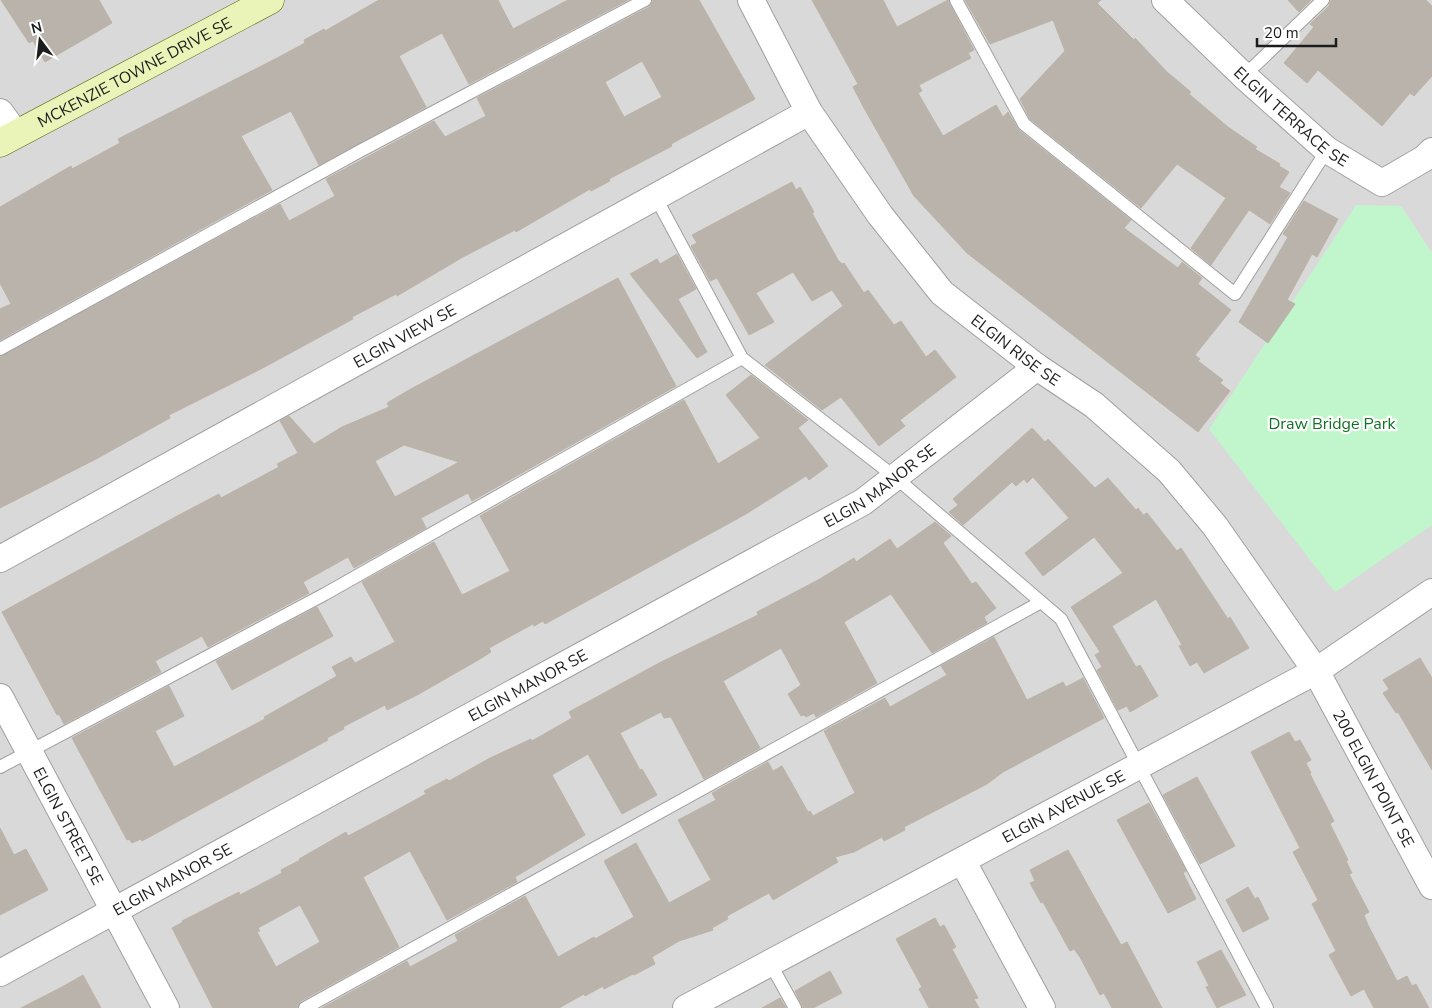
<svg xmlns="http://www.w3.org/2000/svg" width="1432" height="1008" font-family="'Nunito Sans',sans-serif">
<rect width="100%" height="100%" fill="#edeae2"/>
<!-- residential -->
<rect fill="#dad9d9" x="0" y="0" width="1432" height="1008"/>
<!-- park -->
<path fill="#c1f5cc" d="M 1356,205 L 1401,206 L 1432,253 L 1432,525 L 1335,592 L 1209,429 Z"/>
<!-- building -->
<g fill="#b9b3ac" stroke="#bdb3a6" fill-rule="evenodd">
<path d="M 1,0 L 99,0 L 112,23 L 45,62 L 33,41 L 29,43 Z"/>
<path d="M 379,0 L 498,0 L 513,29 L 568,0 L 628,0 L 469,84 L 442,33 L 399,56 L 426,107 L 319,165 L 291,111 L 241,136 L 272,190 L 0,340 L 0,309 L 11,304 L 0,283 L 0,207 L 71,166 L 72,169 L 120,143 L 118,139 L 279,57 L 305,43 L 304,40 L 324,29 L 325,31 Z"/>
<path d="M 653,0 L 699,0 L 755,99 L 671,144 L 672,146 L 609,179 L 610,181 L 591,191 L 590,189 L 516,232 L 515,230 L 463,257 L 397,296 L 396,294 L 352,317 L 353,319 L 259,370 L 169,415 L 170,418 L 96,459 L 0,508 L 0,357 L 280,204 L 289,221 L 335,196 L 326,179 L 434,121 L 445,137 L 486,116 L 477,98 L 649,7 ZM 642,61 L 662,97 L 624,117 L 605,82 Z"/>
<path d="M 812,0 L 883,0 L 897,27 L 948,0 L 974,50 L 968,53 L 971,58 L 919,85 L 922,91 L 918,93 L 943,136 L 996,105 L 1003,117 L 1008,112 L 1019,130 L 1131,220 L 1124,228 L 1178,268 L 1182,262 L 1202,278 L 1198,284 L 1231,310 L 1195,355 L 1200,359 L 1198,361 L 1223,380 L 1220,383 L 1230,391 L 1198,432 L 967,253 L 914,196 L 864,108 L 853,87 L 858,84 Z"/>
<path d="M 965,0 L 1101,0 L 1097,3 L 1134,40 L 1135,38 L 1167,72 L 1191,92 L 1189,94 L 1228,127 L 1257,147 L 1255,149 L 1280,164 L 1279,166 L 1289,172 L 1279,187 L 1290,193 L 1270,224 L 1249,210 L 1211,265 L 1191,248 L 1226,198 L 1177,164 L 1141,208 L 1030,119 L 1020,99 L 1065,51 L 1053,20 L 990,44 Z"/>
<path d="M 1288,0 L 1311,0 L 1299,12 Z"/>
<path d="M 1331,0 L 1426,0 L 1432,6 L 1432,76 L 1414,96 L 1410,93 L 1382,126 L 1318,70 L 1307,83 L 1284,63 L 1314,27 L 1310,24 L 1329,6 Z"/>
<path d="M 792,182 L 796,190 L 800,187 L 814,212 L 812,213 L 838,260 L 842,264 L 844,263 L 864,293 L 868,290 L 894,325 L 901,321 L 926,357 L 935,350 L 956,377 L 900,420 L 905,426 L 879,446 L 841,397 L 822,410 L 765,365 L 843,306 L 832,290 L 812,301 L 793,272 L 756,293 L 774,322 L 749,335 L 717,278 L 710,281 L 691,246 L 697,243 L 692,235 Z"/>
<path d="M 1304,201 L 1338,219 L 1317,257 L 1312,254 L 1287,300 L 1295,304 L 1268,343 L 1239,322 L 1288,237 L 1283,234 Z"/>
<path d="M 677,254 L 696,289 L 678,299 L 707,352 L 697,358 L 630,274 L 657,259 L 660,264 Z"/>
<path d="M 618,278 L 676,386 L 472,501 L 468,493 L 421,518 L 426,528 L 354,568 L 348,557 L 303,582 L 309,593 L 208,647 L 202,636 L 155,661 L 161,672 L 64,724 L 59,714 L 57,715 L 2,612 L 179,515 L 219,494 L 221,498 L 279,467 L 277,464 L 298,453 L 280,421 L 289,416 L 314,444 L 342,427 L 389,407 L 387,403 L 409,390 ZM 404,445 L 459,462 L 395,497 L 375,461 Z"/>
<path d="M 751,375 L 808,420 L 798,428 L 828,466 L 809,480 L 806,476 L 746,514 L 653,565 L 545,624 L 543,621 L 534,626 L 533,624 L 489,648 L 491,652 L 480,659 L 419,694 L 387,710 L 385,705 L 343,727 L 344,729 L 327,738 L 328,740 L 142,841 L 141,839 L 132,843 L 129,839 L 127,840 L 72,738 L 169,686 L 184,716 L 155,731 L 174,767 L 265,719 L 264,717 L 337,676 L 332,667 L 351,657 L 355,663 L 395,642 L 362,582 L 434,542 L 462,595 L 510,571 L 480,516 L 684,400 L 718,464 L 760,438 L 726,395 Z"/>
<path d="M 1032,428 L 1045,442 L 1048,439 L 1095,488 L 1108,478 L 1136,510 L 1138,508 L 1143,515 L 1147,513 L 1177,551 L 1181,548 L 1228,619 L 1230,617 L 1249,648 L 1204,673 L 1197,662 L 1190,666 L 1179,646 L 1182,645 L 1156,599 L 1112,626 L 1136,667 L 1140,665 L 1158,696 L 1130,712 L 1127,706 L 1118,710 L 1097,670 L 1102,667 L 1095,655 L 1100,652 L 1071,607 L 1123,573 L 1094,537 L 1043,576 L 1025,553 L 1069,518 L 1033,477 L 1027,483 L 1024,479 L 1016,486 L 1012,482 L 963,525 L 949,512 L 958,505 L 953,499 Z"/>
<path d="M 935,522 L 951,536 L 943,543 L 972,584 L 976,582 L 996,608 L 984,617 L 987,623 L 932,653 L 891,594 L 844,622 L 877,683 L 816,717 L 814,713 L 806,717 L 804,715 L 801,716 L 788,694 L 801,685 L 781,648 L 723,681 L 760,748 L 704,779 L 671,717 L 664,718 L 661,712 L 620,733 L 640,770 L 642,769 L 657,795 L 622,814 L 588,754 L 552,775 L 585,835 L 515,877 L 517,882 L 447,920 L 410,851 L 363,877 L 399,947 L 301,1001 L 297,1008 L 213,1008 L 172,928 L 183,922 L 182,921 L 239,892 L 240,895 L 282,873 L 281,870 L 300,860 L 299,859 L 346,832 L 348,836 L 386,816 L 426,794 L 424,791 L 447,779 L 449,781 L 490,758 L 531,739 L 532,741 L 572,718 L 569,712 L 661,662 L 758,615 L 757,612 L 818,580 L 854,558 L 856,562 L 890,539 L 897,549 ZM 300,905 L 320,942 L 276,967 L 257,932 L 260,931 L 258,928 Z"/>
<path d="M 317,607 L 333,636 L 232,690 L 216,661 Z"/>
<path d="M 994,637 L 1027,700 L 1063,682 L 1066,687 L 1083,678 L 1104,718 L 1003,772 L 987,784 L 904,827 L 905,830 L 884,841 L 882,837 L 854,852 L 835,857 L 838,862 L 773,900 L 769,893 L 727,916 L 728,919 L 712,928 L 713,930 L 679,941 L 652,957 L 655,964 L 634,975 L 633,974 L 604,989 L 603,986 L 585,996 L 584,994 L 559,1008 L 322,1008 L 407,961 L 410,967 L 458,941 L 455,935 L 525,896 L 558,957 L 594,937 L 595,939 L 634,917 L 604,861 L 636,843 L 669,903 L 711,880 L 678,820 L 716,800 L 712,793 L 768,762 L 773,771 L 782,766 L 808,812 L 810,811 L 813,816 L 855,793 L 824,731 L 885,698 L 890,707 L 947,675 L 941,666 Z"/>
<path d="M 1420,658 L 1432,678 L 1432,770 L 1398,712 L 1396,713 L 1383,693 L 1389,689 L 1383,680 Z"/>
<path d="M 1289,732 L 1295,742 L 1300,740 L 1311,760 L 1306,763 L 1311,773 L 1310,774 L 1334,821 L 1330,824 L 1348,860 L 1346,861 L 1352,873 L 1349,874 L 1369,912 L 1364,915 L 1368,925 L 1397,981 L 1407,976 L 1412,986 L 1416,984 L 1429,1008 L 1374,1008 L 1364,989 L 1351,996 L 1329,955 L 1336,951 L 1312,904 L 1318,900 L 1293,852 L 1300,848 L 1251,752 Z"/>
<path d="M 1197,777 L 1235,846 L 1200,864 L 1163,795 Z"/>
<path d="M 1149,803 L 1186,871 L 1183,873 L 1196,899 L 1168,913 L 1117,820 Z"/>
<path d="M 0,828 L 14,855 L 26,849 L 48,890 L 0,915 Z"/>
<path d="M 1068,850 L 1121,945 L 1127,942 L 1162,1008 L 1112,1008 L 1104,993 L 1100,995 L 1080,957 L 1074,949 L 1070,951 L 1043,902 L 1041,903 L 1030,883 L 1035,881 L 1030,870 Z"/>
<path d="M 1248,887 L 1255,899 L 1258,897 L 1269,919 L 1243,932 L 1226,900 Z"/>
<path d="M 935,918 L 940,927 L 944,925 L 956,947 L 952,949 L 978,998 L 974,999 L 979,1008 L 929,1008 L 919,989 L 922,987 L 896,939 Z"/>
<path d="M 1221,950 L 1246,995 L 1217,1008 L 1206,987 L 1209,986 L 1197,962 Z"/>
<path d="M 830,971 L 842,993 L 813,1008 L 803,1008 L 795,991 Z"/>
<path d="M 83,975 L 101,1008 L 21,1008 L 62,987 Z"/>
<path d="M 780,998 L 786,1008 L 762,1008 Z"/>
</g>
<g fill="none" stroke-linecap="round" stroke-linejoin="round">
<!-- lane casing -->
<g stroke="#a0a0a0" stroke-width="14">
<g id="lane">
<path d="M 956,0 L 1024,124 L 1235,294 L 1327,150"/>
<path d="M 1244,76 L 1323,0"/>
<path d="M 655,196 L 742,358 L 895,477 L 1061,619 L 1267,1008"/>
<path d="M 0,349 L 360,151 L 645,0"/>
<path d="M 0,767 L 325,594 L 742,358"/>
<path d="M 770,963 L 795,1008"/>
<path d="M 305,1008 L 1041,602"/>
</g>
</g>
<!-- street casing -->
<g stroke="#a0a0a0" stroke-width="28">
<g id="street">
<path id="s1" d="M 751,0 L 809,112 L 880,215 L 942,293 L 1037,367 L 1094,405 L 1169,471 L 1215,526 L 1316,671 L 1432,886"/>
<path id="s2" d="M 1165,0 L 1244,76 L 1327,150 L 1382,183 L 1425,158 L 1432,151"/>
<path d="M 0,112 L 16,134"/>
<path id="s3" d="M 0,559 L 809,112"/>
<path id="s4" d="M 0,697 L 166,1008"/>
<path d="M 963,862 L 1042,1008"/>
<path id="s5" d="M 0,973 L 863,502 L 1037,367"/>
<path id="s6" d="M 686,1008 L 1316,671 L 1432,592"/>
</g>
</g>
<!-- secondary casing -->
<g stroke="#546a0c" stroke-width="29">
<g id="secondary">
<path id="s7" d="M 0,143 L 270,0"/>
</g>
</g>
<!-- lane -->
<use href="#lane" stroke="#fff" stroke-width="12"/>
<!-- street -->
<use href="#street" stroke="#fff" stroke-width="26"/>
<!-- secondary -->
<use href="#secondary" stroke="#eaf4b9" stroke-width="28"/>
</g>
<g text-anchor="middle" stroke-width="4.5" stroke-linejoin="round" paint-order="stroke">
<!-- street labels -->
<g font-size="16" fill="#1c1c1c" stroke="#fff">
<text dy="6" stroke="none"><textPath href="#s7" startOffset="152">MCKENZIE TOWNE DRIVE SE</textPath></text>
<text dy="6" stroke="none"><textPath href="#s2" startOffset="172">ELGIN TERRACE SE</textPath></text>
<text dy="6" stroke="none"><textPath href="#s3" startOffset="462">ELGIN VIEW SE</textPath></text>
<text dy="6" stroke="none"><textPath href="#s1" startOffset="444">ELGIN RISE SE</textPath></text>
<text dy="6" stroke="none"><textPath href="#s5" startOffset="1006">ELGIN MANOR SE</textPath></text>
<text dy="6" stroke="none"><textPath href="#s5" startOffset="601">ELGIN MANOR SE</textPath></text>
<text dy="6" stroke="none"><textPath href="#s1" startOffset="1010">200 ELGIN POINT SE</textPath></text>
<text dy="6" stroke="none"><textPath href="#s6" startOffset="428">ELGIN AVENUE SE</textPath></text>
<text dy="6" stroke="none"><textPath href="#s4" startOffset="146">ELGIN STREET SE</textPath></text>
<text dy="6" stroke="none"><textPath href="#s5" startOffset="196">ELGIN MANOR SE</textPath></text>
</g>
<!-- park labels -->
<g font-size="16" fill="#137126" stroke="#fff">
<text x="1332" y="429">Draw Bridge Park</text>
</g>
</g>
<!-- north arrow -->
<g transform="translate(40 40) rotate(345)" stroke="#ffffff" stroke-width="4" paint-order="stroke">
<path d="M0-4L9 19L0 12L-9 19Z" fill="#1c1c1c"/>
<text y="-8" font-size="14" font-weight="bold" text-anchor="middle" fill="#1c1c1c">N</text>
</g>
<!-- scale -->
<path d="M1257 38v8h79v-8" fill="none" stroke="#1c1c1c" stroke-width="2.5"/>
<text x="1264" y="38" font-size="15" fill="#1c1c1c" stroke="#ffffff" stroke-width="4" paint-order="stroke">20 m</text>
</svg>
